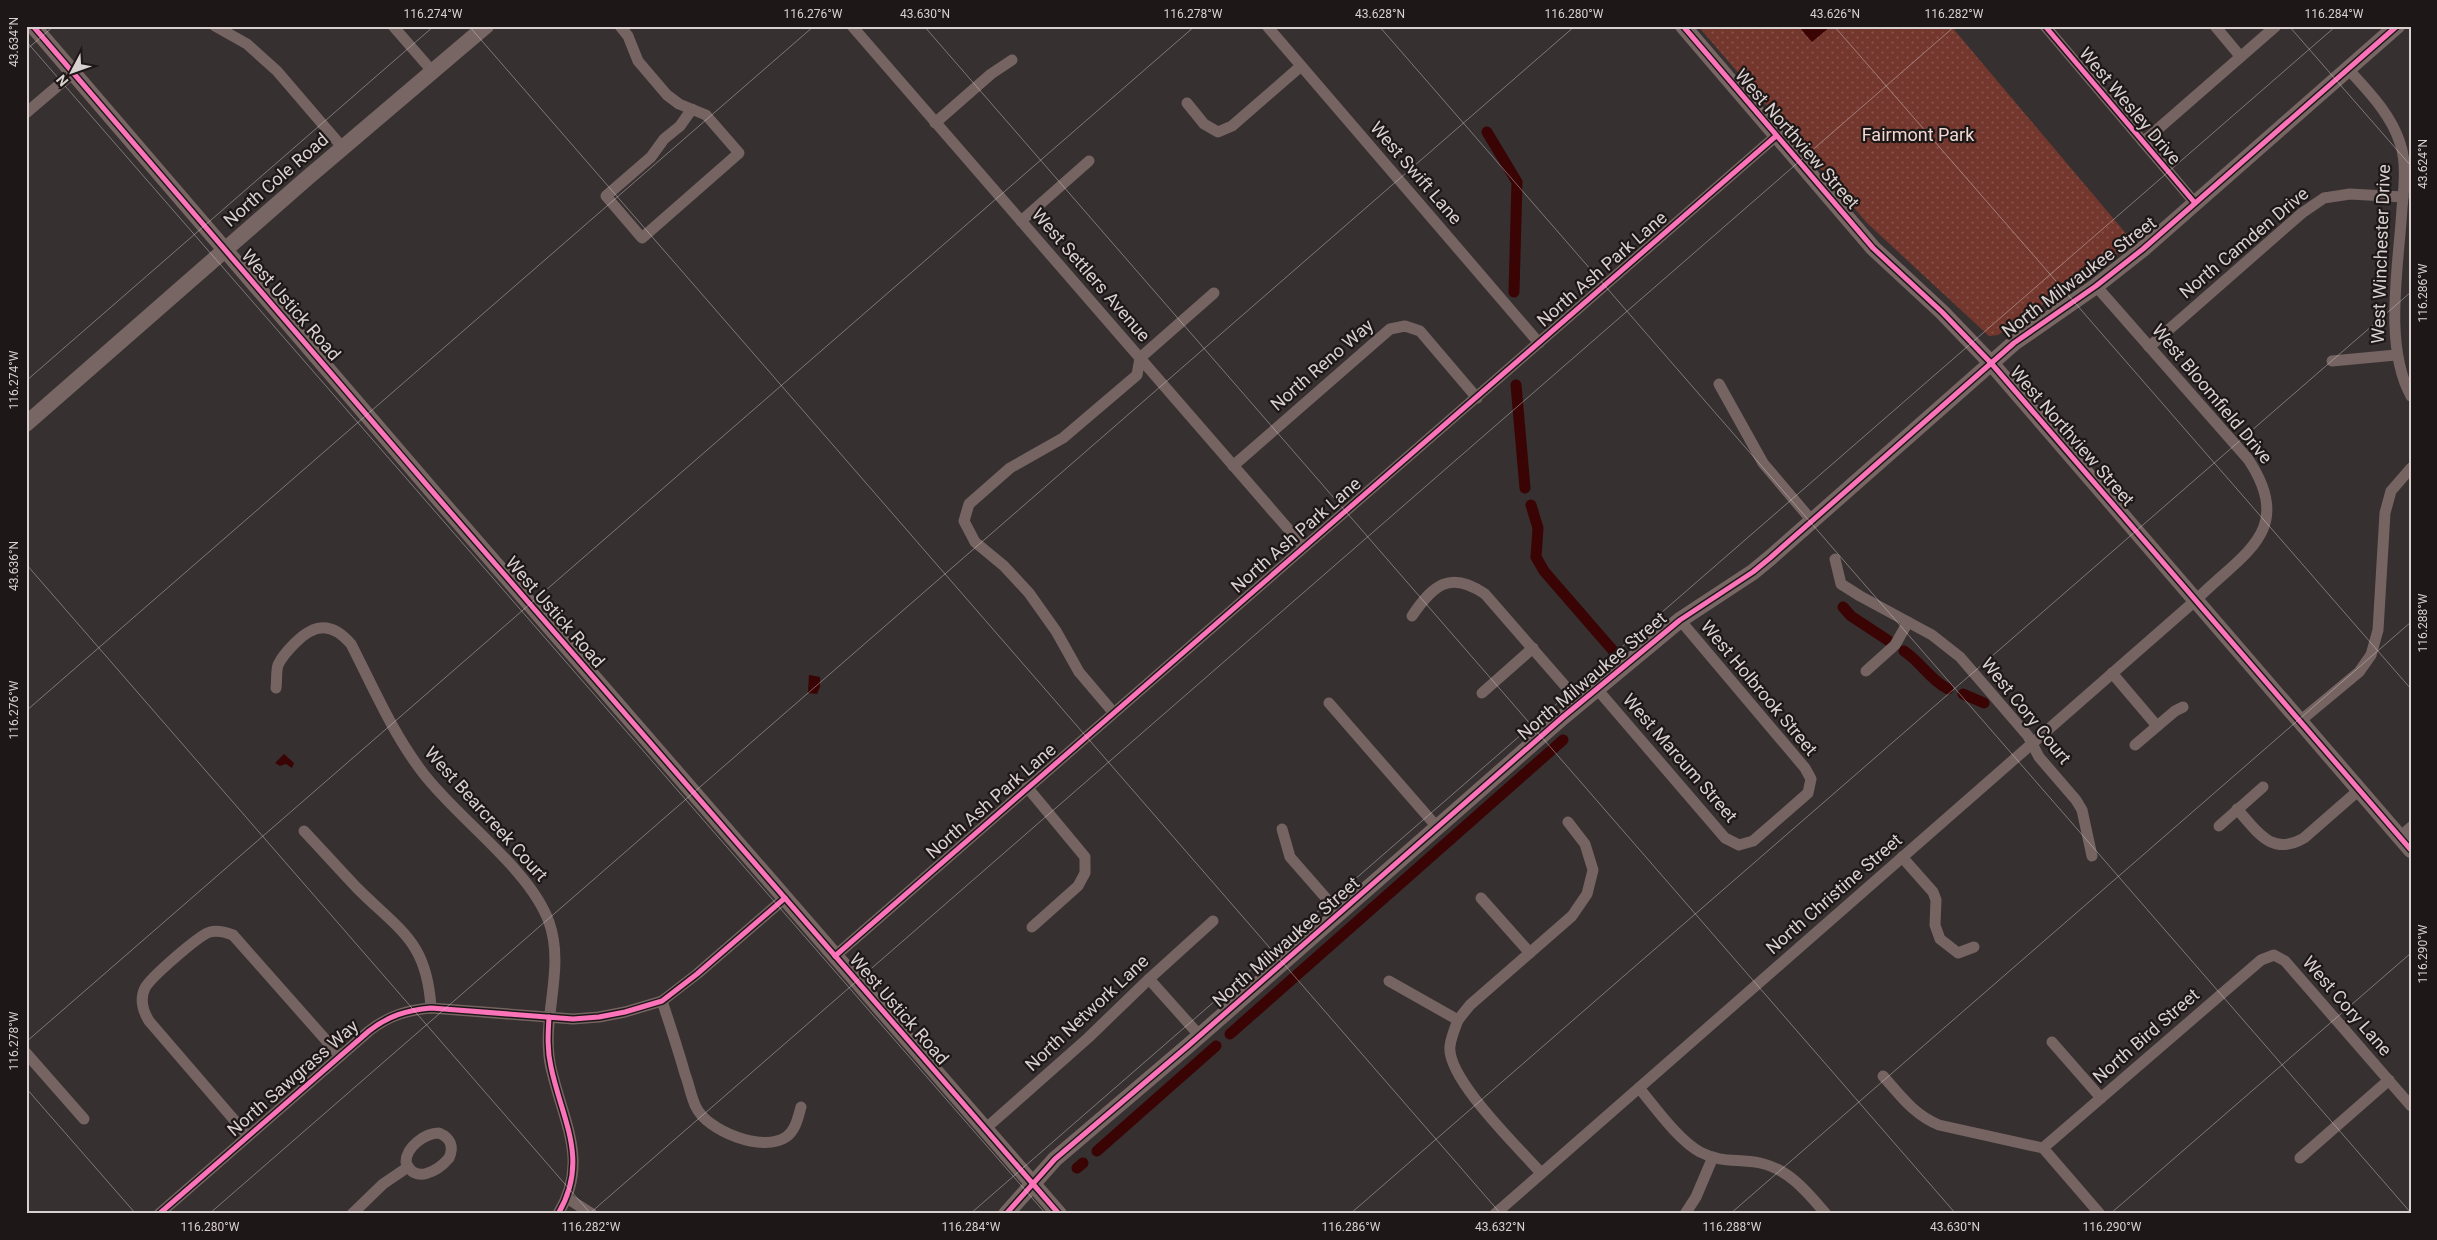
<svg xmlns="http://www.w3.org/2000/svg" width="2437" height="1240" font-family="Roboto,sans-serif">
<defs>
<pattern id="park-dots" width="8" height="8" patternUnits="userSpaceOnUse" patternTransform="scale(1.25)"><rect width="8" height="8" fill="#74372e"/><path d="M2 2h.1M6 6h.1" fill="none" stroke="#87534b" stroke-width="1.8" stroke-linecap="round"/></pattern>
</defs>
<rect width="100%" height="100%" fill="#363030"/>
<!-- park -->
<path fill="url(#park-dots)" d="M 1698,26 L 1951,26 L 2134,243 L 1998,335 L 1989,336 L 1867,223 Z"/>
<!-- water -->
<g fill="#3a0404">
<path d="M 1801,26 L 1831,26 L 1812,42 L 1800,28 Z"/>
<path d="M 809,675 L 820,677 L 820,687 L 817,694 L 808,693 Z"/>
<path d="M 284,754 L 294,763 L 292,768 L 286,764 L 280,766 L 275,763 Z"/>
</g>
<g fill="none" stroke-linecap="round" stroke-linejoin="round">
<!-- canal -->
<g stroke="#3a0404" stroke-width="11">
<path d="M 1487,132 L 1517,182 L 1514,292"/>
<path d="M 1516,385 L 1525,488"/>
<path d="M 1531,505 L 1538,528 L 1536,557 L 1544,571 L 1616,654"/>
<path d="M 1843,607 L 1851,616 L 1889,641"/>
<path d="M 1904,651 C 1922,663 1929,679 1948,689"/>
<path d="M 1963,694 L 1984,703"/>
<path d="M 1230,1034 L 1563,740"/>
<path d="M 1097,1151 L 1216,1046"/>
<path d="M 1077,1168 L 1083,1163"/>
</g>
<!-- street -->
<g stroke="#756461" stroke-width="11">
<path d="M 215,26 L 247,44 L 277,71 L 343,148"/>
<path d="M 393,26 L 433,72"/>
<path d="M 620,26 L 628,36 L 638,61 L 667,95 L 679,104 L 706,115 L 739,153 L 642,238 L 606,196 L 651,157 L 664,139 L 680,126 L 692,109"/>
<path d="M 852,26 L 1303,546"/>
<path d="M 1267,26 L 1539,343"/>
<path d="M 2045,26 L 2195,203"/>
<path d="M 2215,26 L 2240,56"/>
<path d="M 2348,69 C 2368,91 2391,114 2400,143 C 2407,163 2404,187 2402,208 C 2399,264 2383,345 2411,396"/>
<path d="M 1187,103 L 1204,124 L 1218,132 L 1232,126 L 1301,66"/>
<path d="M 26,113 L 73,73"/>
<path d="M 935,123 L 991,74 L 1012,60"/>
<path d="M 2143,142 L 2276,26"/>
<path d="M 1021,221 L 1089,161"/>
<path d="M 2149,347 L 2302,213 L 2324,198 L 2350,194 L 2403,197"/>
<path d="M 2332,361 L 2396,355"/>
<path d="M 1719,384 L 1763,463 L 1813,522"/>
<path d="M 1233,466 L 1390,329 L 1405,326 L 1420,331 L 1477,398"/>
<path d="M 1835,559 L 1841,584 L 1860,596 L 1932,635 L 1960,657 L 2028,736 L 2039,757 L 2076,800 L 2082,810 L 2092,856"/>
<path d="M 1412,616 C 1433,585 1450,570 1485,594 L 1580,703"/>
<path d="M 1866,671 L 1895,645 L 1908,622"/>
<path d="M 2112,673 L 2157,726"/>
<path d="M 276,688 C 277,681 276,671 278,665 C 282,656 289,649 295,643 C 315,623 332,622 351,644 C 373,687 393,734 423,773 C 458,819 530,869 549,922 C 566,970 540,1020 551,1068 C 563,1121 590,1162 558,1214"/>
<path d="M 1597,689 L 1725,838 L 1739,845 L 1753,841 L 1808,793 L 1811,779 L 1805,768 L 1680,620"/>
<path d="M 1482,693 L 1533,648"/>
<path d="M 1329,703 L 1437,827"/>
<path d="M 1113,712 L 1079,672 L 1056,631 L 1029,593 L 1004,566 L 975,542 L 964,521 L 969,504 L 1010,468 L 1063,438 L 1137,375 L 1140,358 L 1214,293"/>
<path d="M 2300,721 L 2359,672 L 2371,655 L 2378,630 L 2385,513 L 2391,491 L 2411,468"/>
<path d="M 2135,745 L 2175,711 L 2183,707"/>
<path d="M 1027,787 L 1085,857 L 1085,873 L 1078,886 L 1032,927"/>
<path d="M 2237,809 C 2257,831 2271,857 2304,838 L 2359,790"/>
<path d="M 2219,826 L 2263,787"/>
<path d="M 1282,829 L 1290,857 L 1339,913"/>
<path d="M 304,831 C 322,850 339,869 357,888 C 400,931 427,941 431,1008"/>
<path d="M 2400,837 L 2411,827"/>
<path d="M 1902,857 L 1933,892 L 1936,900 L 1935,925 L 1940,939 L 1958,953 L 1974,947"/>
<path d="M 1481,898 L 1530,953"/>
<path d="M 835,956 L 1776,136"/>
<path d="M 1149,979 L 1200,1036"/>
<path d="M 1389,981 L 1458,1020 C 1455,1028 1451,1037 1450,1046 C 1446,1078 1519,1148 1541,1173"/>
<path d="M 662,1001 C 670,1025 678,1049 685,1074 C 689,1084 691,1097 696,1107 C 707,1131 763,1153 786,1137 C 796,1130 798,1117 801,1107"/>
<path d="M 1458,1020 L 1470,1005 L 1572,916 L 1587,894 L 1593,870 L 1585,844 L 1568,822"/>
<path d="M 2052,1042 L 2101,1098"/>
<path d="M 26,1053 L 84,1119"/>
<path d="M 1883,1076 C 1900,1095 1914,1115 1939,1125 L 2043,1148"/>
<path d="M 1639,1088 C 1655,1107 1678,1140 1700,1152 C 1723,1164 1738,1158 1760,1163 C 1789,1169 1808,1193 1826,1214"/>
<path d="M 985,1129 L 1088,1038 L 1149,979 L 1213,921"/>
<path d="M 439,1133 C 451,1138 454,1147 449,1158 C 438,1171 414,1185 406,1162 C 406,1147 425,1133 439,1133 Z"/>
<path d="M 248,1136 L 149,1021 C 143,1011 139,1000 145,988 C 150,978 199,935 210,932 C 218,930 225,932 233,935 L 340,1056"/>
<path d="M 2043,1148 L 2261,960 L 2274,955 L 2285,961 L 2411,1106"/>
<path d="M 2043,1148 L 2100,1214"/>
<path d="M 2300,1158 L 2389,1080"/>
<path d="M 567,1198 L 592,1214"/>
<path d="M 159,1214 L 369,1031 C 388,1016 407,1010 431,1008 L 573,1019 L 599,1017 L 625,1012 L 662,1001 L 697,974 L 785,898"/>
<path d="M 352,1214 L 383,1184 L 408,1167"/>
<path d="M 1495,1214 L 2196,600 C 2241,554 2297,532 2248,459 L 2096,286"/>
<path d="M 1685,1214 L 1696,1197 L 1713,1157"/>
</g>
<!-- secondary -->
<g stroke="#776663" stroke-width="16">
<path d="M 33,26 L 438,498 L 1059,1214"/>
<path d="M 1683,26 L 1873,248 L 1942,312 L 1991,363 L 2411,850"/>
<path d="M 26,424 L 306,179 L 486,26"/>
<path d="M 1006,1214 L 1055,1159 L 1189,1045 L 1563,717 L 1680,620 L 1753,572 L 1770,558 L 2014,343 L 2096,286 L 2143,249 L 2397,26"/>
</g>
<!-- cycleway casing -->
<g stroke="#1d1817" stroke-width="8">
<g id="cycleway">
<path d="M 33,26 L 438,498 L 1059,1214"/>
<path d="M 1683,26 L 1873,248 L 1942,312 L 1991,363 L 2411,850"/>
<path d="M 2045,26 L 2195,203"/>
<path d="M 835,956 L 1776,136"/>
<path d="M 549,1017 C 548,1034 547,1050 551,1067 C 562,1120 590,1160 558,1214"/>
<path d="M 159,1214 L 369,1031 C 388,1016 407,1010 431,1008 L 573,1019 L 599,1017 L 625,1012 L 662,1001 L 697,974 L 785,898"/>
<path d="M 1006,1214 L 1055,1159 L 1189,1045 L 1563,717 L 1680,620 L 1753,572 L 1770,558 L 2014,343 L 2096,286 L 2143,249 L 2397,26"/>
</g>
</g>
<!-- cycleway -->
<use href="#cycleway" stroke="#fb73b8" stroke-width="5"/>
</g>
<!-- ticks -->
<path fill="none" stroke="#d9d1d0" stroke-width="1" stroke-opacity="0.45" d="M 469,26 L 1501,1214M 924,26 L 1956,1214M 1379,26 L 2411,1213M 1834,26 L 2411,689M 2289,26 L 2411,166M 26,41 L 1046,1214M 26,50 L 54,26M 26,381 L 434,26M 26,564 L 591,1214M 26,711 L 814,26M 26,1042 L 1195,26M 26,1088 L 136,1214M 209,1214 L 1575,26M 589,1214 L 1955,26M 970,1214 L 2336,26M 1350,1214 L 2411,292M 1730,1214 L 2411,622M 2110,1214 L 2411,953"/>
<g text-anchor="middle" stroke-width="4.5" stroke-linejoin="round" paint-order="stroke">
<!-- street labels -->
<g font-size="18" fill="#d9d1d0" stroke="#1d1817">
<text transform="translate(2130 106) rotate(50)" y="6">West Wesley Drive</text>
<text transform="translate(1797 139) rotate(49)" y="6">West Northview Street</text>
<text transform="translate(1416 173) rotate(49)" y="6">West Swift Lane</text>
<text transform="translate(276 180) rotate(-41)" y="6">North Cole Road</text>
<text transform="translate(2244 243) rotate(-40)" y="6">North Camden Drive</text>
<text transform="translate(2381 254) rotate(-88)" y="6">West Winchester Drive</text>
<text transform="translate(1602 269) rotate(-41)" y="6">North Ash Park Lane</text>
<text transform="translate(1091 275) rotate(49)" y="6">West Settlers Avenue</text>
<text transform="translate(2079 277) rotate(-37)" y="6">North Milwaukee Street</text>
<text transform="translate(291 305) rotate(49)" y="6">West Ustick Road</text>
<text transform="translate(1322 365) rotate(-41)" y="6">North Reno Way</text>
<text transform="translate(2212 394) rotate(50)" y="6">West Bloomfield Drive</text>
<text transform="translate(2072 436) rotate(49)" y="6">West Northview Street</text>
<text transform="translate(1296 535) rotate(-41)" y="6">North Ash Park Lane</text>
<text transform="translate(555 612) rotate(49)" y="6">West Ustick Road</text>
<text transform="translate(1592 676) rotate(-40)" y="6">North Milwaukee Street</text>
<text transform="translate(1759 688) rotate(50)" y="6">West Holbrook Street</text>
<text transform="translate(2026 711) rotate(51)" y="6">West Cory Court</text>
<text transform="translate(1680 758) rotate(49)" y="6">West Marcum Street</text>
<text transform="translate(991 801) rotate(-41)" y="6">North Ash Park Lane</text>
<text transform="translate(486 814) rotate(48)" y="6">West Bearcreek Court</text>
<text transform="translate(1834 894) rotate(-41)" y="6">North Christine Street</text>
<text transform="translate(1286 942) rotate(-41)" y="6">North Milwaukee Street</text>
<text transform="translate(2347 1006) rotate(49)" y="6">West Cory Lane</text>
<text transform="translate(899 1009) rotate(49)" y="6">West Ustick Road</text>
<text transform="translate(1087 1013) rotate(-43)" y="6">North Network Lane</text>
<text transform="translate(2146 1036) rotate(-41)" y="6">North Bird Street</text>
<text transform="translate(293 1078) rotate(-41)" y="6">North Sawgrass Way</text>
</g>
<!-- park labels -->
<g font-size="18" fill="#f1d8d3" stroke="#1d1817">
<text x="1918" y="141">Fairmont Park</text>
</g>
</g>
<!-- border -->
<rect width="2437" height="1240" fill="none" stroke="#1d1817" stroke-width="55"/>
<!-- north arrow -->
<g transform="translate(72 72) rotate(229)" stroke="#1d1817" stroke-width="4" paint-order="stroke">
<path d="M0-4L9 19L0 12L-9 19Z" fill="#d9d1d0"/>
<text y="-8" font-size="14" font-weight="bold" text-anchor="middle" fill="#d9d1d0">N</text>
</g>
<rect x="28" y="28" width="2382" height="1184" fill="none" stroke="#d9d1d0" stroke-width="2"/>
<g font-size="12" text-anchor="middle" fill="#d9d1d0">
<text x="433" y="18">116.274°W</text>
<text x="813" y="18">116.276°W</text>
<text x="925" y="18">43.630°N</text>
<text x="1193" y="18">116.278°W</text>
<text x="1380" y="18">43.628°N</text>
<text x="1574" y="18">116.280°W</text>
<text x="1835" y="18">43.626°N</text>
<text x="1954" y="18">116.282°W</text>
<text x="2334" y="18">116.284°W</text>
<text transform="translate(14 42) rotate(-90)" y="4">43.634°N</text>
<text transform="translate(2423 164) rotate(-90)" y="4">43.624°N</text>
<text transform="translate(2423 293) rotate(-90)" y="4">116.286°W</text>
<text transform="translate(14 380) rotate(-90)" y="4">116.274°W</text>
<text transform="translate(14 566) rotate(-90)" y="4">43.636°N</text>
<text transform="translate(2423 623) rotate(-90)" y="4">116.288°W</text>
<text transform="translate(14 710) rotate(-90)" y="4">116.276°W</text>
<text transform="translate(2423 954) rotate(-90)" y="4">116.290°W</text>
<text transform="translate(14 1041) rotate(-90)" y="4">116.278°W</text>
<text x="210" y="1231">116.280°W</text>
<text x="591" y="1231">116.282°W</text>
<text x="971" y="1231">116.284°W</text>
<text x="1351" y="1231">116.286°W</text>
<text x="1500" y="1231">43.632°N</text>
<text x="1732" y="1231">116.288°W</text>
<text x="1955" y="1231">43.630°N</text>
<text x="2112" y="1231">116.290°W</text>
</g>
</svg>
